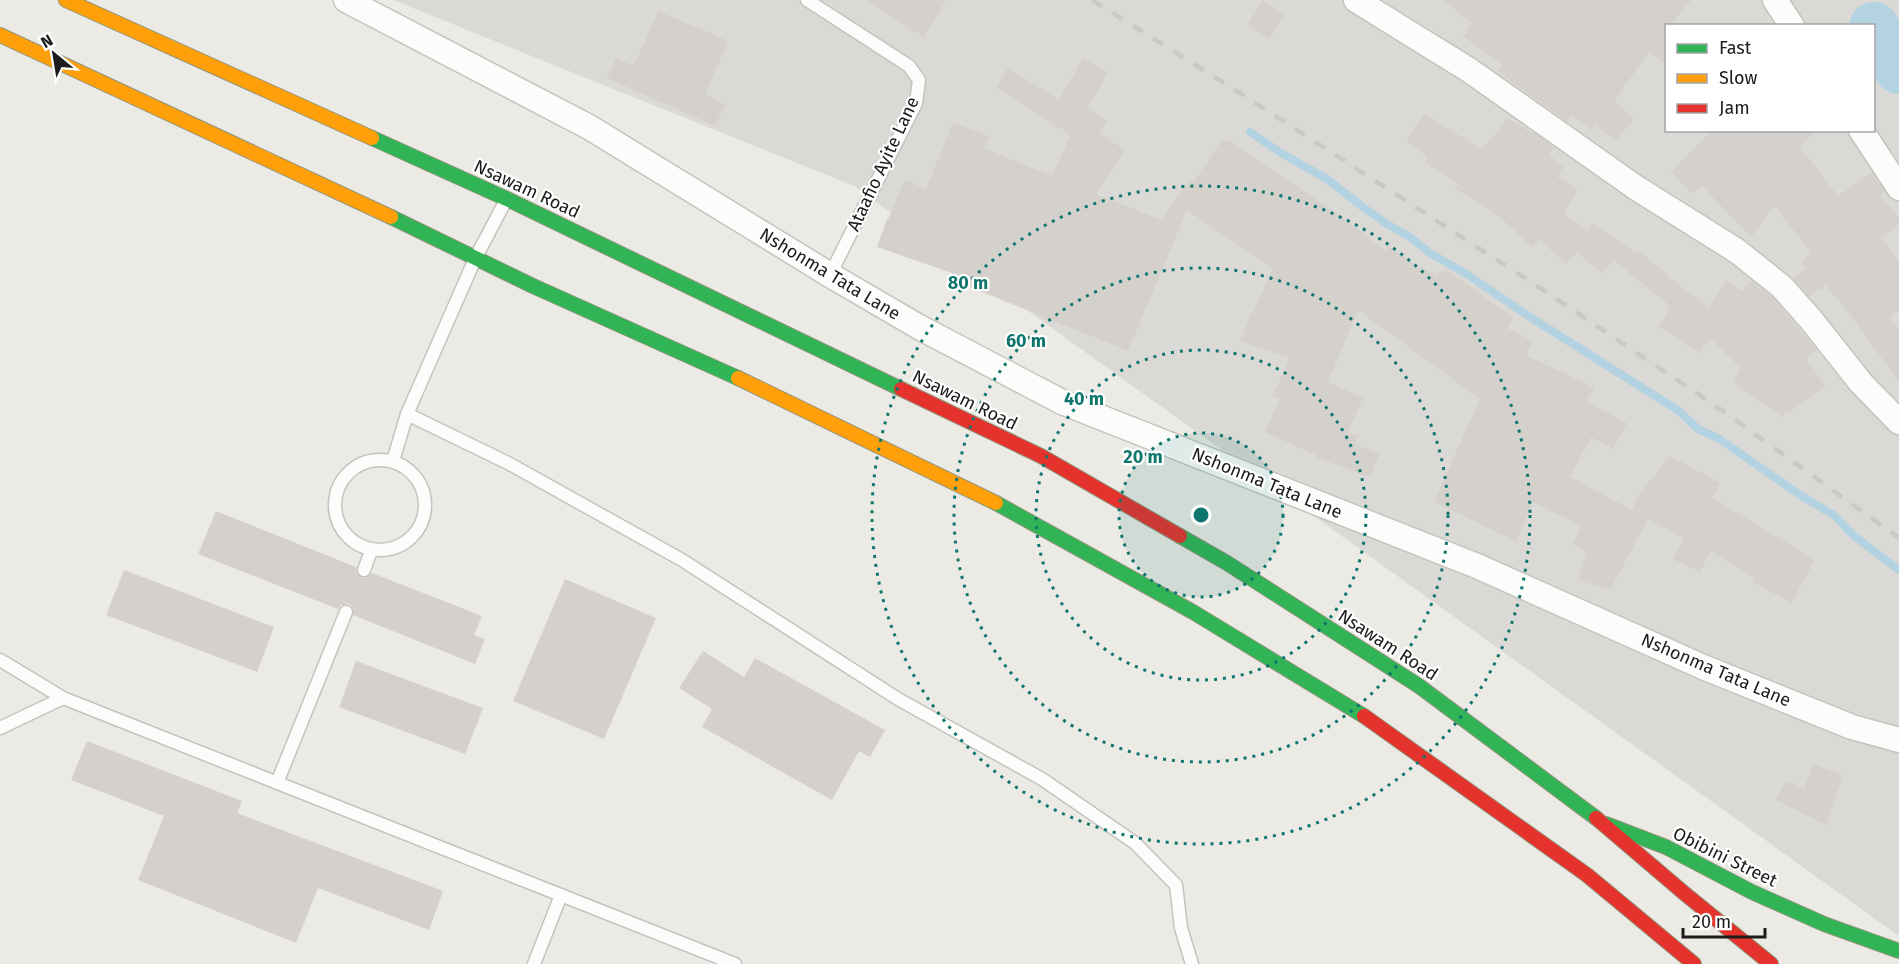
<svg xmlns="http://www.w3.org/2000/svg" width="1899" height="964" viewBox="0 0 1899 964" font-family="'Fira Sans',sans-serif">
<rect width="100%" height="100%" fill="#eceae4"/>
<path fill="#dad9d5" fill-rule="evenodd" d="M393,0H1899V936L854,186ZM1666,26H1874V130H1666Z"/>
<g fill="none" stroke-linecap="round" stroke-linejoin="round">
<path stroke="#b3d2e2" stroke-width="8" d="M1250,132L1281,153L1327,179L1364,208L1387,224L1410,237L1430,253L1468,275L1530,317L1679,411L1698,429L1718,438L1800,495L1835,516L1853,535L1899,570"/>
<path stroke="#b3d2e2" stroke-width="50" d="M1874,27L1899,69"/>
</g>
<g fill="#d4d1cc">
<path d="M866,0H946L924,37Z"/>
<path d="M1263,0L1286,15L1268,39L1248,24Z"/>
<path d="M1443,0H1691L1670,26H1666V66L1649,51L1614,102L1634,118L1616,141L1596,125L1593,129L1571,115L1567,122L1498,71L1502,65L1463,36L1472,24Z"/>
<path d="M658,11L728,41L705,95L725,104L715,126L607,78L616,58L634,66Z"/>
<path d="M1083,58L1108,73L1087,108L1107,121L1099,133L1125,150L1096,194L1161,220L1190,180L1193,183L1223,138L1226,142L1228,140L1350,223L1385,251L1389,246L1421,269L1422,267L1436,276L1440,271L1443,273L1446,269L1513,318L1507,328L1533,341L1526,355L1595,388L1585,401L1627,423L1613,449L1591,437L1570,477L1632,510L1640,493L1670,456L1720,483L1712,498L1815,560L1791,603L1752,581L1754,577L1710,551L1700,572L1673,559L1684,538L1648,519L1610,590L1578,580L1587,552L1573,544L1582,526L1533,502L1516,541L1434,502L1480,399L1358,310L1328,382L1363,398L1348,432L1358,436L1355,444L1379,454L1370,477L1315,457L1316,455L1265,432L1280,399L1273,396L1290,358L1240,341L1251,312L1253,313L1273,268L1187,210L1128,351L950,279L952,273L877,247L887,219H888L905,180L926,189L953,123L989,136L984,148L1052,176L1071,135L996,87L1008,68L1059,100Z"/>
<path d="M1424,113L1482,150L1508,118L1530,132L1531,131L1554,147L1549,155L1564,166L1557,177L1578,189L1564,214L1588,231L1592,224L1637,253L1638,251L1668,274L1667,276L1708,307L1726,280L1742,291L1751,281L1772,297L1816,349L1807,359L1825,386L1789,412L1787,410L1782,417L1733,382L1741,368L1710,338L1700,353L1659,327L1668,312L1666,311L1669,305L1613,260L1602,273L1577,252L1566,264L1539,239L1532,247L1516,233L1517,231L1480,203L1455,189L1458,183L1425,163L1428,157L1406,141Z"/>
<path d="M1713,130H1817L1800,147L1838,196L1872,173L1885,192L1880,195L1899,218V224L1880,238L1899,260V310L1890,318L1899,330V382L1843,305L1825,285L1820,291L1818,289L1810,297L1793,278L1806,269L1801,264L1811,253L1775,206L1751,237L1702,186L1693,194L1671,172Z"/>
<path d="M216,511L356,567V572L361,577L366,578L372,573L482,616L474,635L485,639L475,664L353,615V607L349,604L341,605L338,609L198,554Z"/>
<path d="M124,570L274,627L257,672L106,615Z"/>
<path d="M565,579L656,618L604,739L513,701Z"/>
<path d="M703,651L744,677L755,658L885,730L870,757L859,751L832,800L702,727L712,709L679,688Z"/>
<path d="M356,661L483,708L465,754L339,707Z"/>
<path d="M87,741L242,801L237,813L443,891L429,930L318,888L296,943L138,880L164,816L71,780Z"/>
<path d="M1813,764L1843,775L1827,825L1775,800L1786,780L1804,789Z"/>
</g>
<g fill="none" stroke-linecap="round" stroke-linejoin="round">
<g stroke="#c4c3c0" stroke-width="15">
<g id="lane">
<path d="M807,0L909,66L919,80L916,103L830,275"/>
<path d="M407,414L508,463L682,560L898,699L1042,779L1135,843L1176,885L1181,928L1192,964"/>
<circle cx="380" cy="505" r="45"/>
<path d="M393,461L407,414L475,259L506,200"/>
<path d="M364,570L371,551"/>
<path d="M0,660L63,698L735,964"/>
<path d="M0,728L63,698"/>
<path d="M277,783L346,612"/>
<path d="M534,964L561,895"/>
</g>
</g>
<g stroke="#c4c3c0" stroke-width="27">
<g id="street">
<path d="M346,0L589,127L830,275L919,327L1062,402L1477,566L1703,667L1852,727L1899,740"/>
<path d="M1356,0L1469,70L1635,187L1737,251L1782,287L1812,321L1861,383L1899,422"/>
<path d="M1775,0L1792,26"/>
<path d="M1861,130L1899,188"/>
</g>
</g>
<g stroke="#91957c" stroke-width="16">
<g id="fast">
<path d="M372,138L507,199L901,389"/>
<path d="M391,217L533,286L738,378"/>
<path d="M996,503L1193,612L1364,716"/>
<path d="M1180,536L1227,563L1419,686L1596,818"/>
<path d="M1606,824L1666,847L1752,892L1824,924L1899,951"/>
</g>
</g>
<g stroke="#91957c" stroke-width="16">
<g id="slow">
<path d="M66,0L372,138"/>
<path d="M0,35L391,217"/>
<path d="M738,378L996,503"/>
</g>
</g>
<g stroke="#91957c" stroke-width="16">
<g id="jam">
<path d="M901,389L1041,456L1180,536"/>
<path d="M1364,716L1587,875L1694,964"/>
<path d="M1596,818L1684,893L1771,964"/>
</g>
</g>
<use href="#lane" stroke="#fcfcfb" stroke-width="12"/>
<use href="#street" stroke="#fcfcfb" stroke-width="24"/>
<use href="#fast" stroke="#30b455" stroke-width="14"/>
<use href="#slow" stroke="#ff9f0a" stroke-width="14"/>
<use href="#jam" stroke="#e5322d" stroke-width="14"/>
<path stroke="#c9c9c8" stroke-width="4.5" stroke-dasharray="12 12" stroke-linecap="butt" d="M1092,0L1240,93L1540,288L1713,404L1899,538"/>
</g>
<circle cx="1201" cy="515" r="82" fill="#0f766e" fill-opacity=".12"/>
<g fill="none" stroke="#0f766e" stroke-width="3" stroke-dasharray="3 6">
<circle cx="1201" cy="515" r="82"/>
<circle cx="1201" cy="515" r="165"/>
<circle cx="1201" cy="515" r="247"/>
<circle cx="1201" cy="515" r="329"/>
</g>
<g text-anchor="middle" stroke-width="4.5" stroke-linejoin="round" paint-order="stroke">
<g font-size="18" fill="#1c1c1c" stroke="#fff">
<text transform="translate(883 164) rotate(-65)" y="6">Ataafio Ayite Lane</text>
<text transform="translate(527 189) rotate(25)" y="6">Nsawam Road</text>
<text transform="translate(830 274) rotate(31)" y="6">Nshonma Tata Lane</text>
<text transform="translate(965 400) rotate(26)" y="6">Nsawam Road</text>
<text transform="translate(1267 483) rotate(22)" y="6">Nshonma Tata Lane</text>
<text transform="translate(1388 645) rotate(33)" y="6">Nsawam Road</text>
<text transform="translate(1716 670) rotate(23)" y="6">Nshonma Tata Lane</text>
<text transform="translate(1725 857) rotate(26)" y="6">Obibini Street</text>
</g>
</g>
<circle cx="1201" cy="515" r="9" fill="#0f766e" stroke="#fff" stroke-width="3"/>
<g font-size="18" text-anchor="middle" font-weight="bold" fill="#0f766e" stroke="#fff" stroke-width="4.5" stroke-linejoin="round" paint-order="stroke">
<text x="968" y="289">80 m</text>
<text x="1026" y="347">60 m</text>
<text x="1084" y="405">40 m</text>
<text x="1143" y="463">20 m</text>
</g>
<rect x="1665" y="24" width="210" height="108" fill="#ffffff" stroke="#a4a4a4" stroke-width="1.5"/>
<rect x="1677" y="44" width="30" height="9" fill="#30b455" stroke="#a4a4a4" stroke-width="1.5"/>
<text x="1719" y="54" font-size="18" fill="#1c1c1c">Fast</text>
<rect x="1677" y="74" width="30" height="9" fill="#ff9f0a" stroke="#a4a4a4" stroke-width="1.5"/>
<text x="1719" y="84" font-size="18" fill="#1c1c1c">Slow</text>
<rect x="1677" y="104" width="30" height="9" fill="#e5322d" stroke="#a4a4a4" stroke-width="1.5"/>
<text x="1719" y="114" font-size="18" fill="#1c1c1c">Jam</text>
<g transform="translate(54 54) rotate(330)" stroke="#ffffff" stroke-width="4.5" paint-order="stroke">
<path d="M0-4.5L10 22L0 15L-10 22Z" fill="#1c1c1c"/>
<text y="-9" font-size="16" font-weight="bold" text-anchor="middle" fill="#1c1c1c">N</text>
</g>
<path d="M1683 928v9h82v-9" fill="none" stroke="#1c1c1c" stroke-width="3"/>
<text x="1692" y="928" font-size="18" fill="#1c1c1c" stroke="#ffffff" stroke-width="4.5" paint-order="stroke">20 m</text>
</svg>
